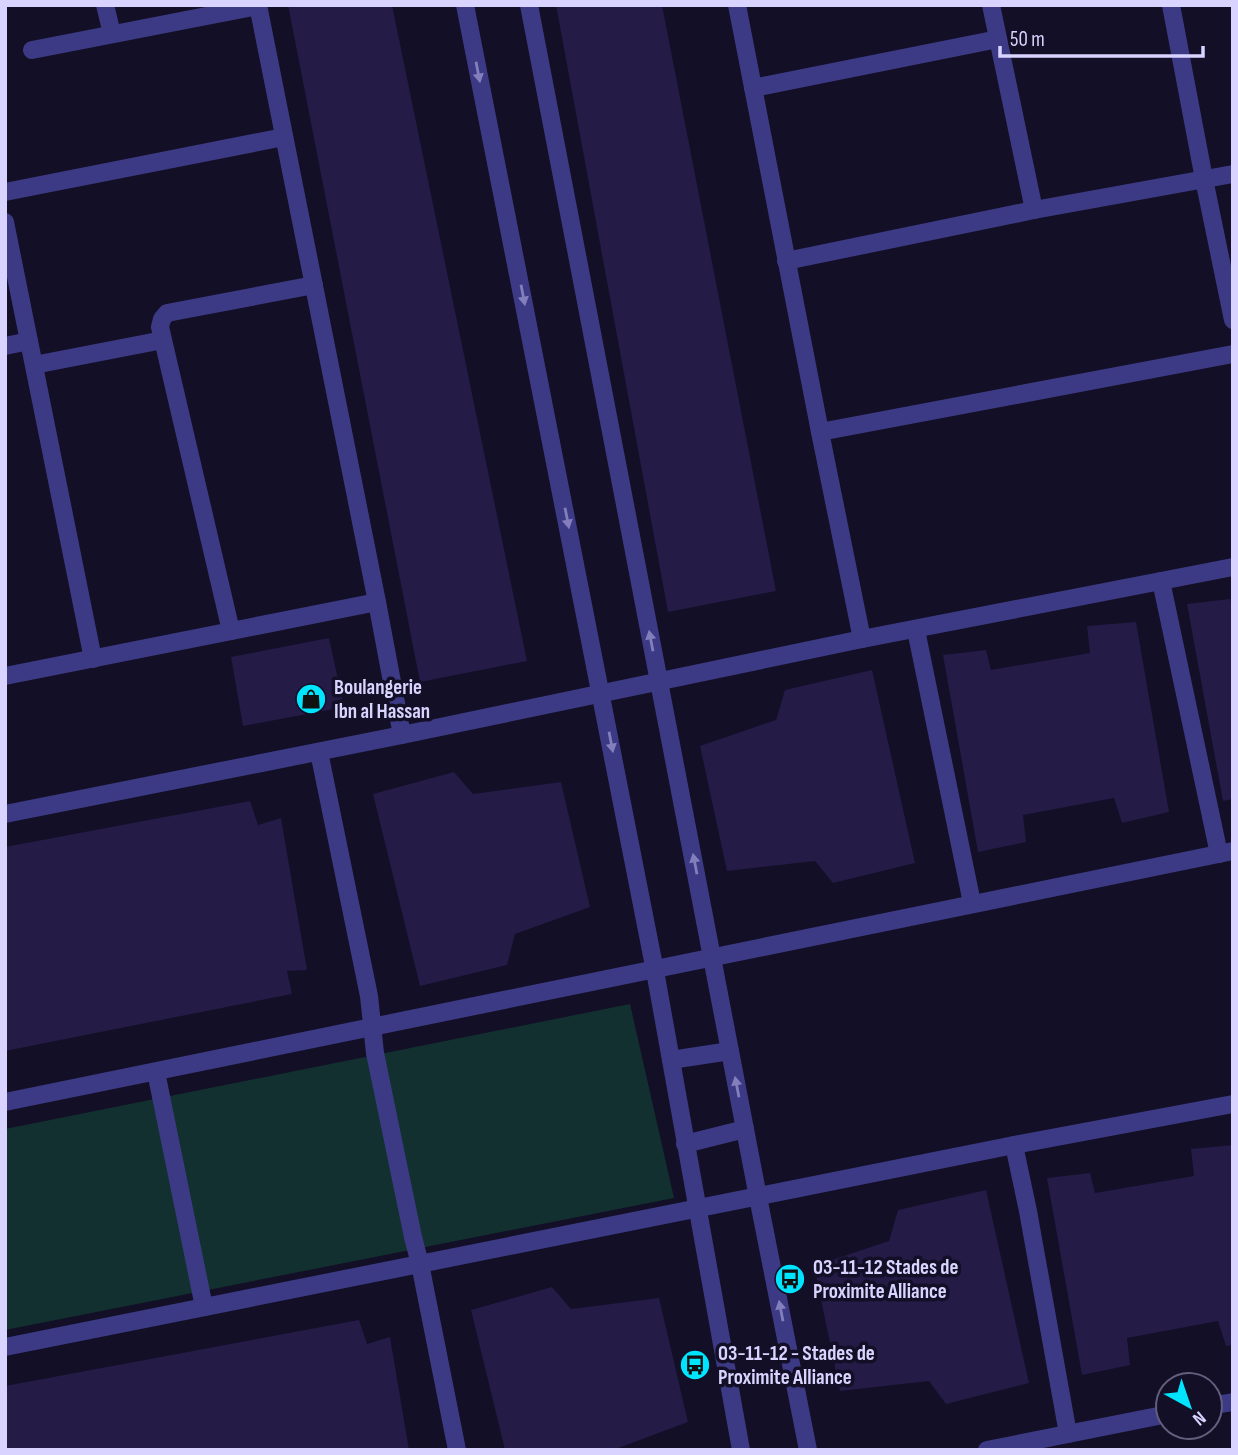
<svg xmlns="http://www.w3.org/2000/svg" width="1238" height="1455" viewBox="0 0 1238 1455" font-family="'Sofia Sans Condensed',sans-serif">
<rect width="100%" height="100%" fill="#130f26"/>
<path fill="#12302f" d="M630,1004L674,1198L5,1330V1129Z"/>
<g fill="#241b47">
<path d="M288,5H392L527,661L420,682Z"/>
<path d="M556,5H662L776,591L668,612Z"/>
<path d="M1230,599L1233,608V799L1223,801L1187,604Z"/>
<path d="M1136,622L1169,812L1122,823L1114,798L1023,815L1026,842L978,852L943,655L986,650L991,670L1090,653L1087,626Z"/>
<path d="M329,638L344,707L243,726L231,657Z"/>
<path d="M872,670L915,863L833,883L815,861L727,871L700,746L776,720L785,690Z"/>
<path d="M454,772L473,794L561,782L590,907L515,934L507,965L420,986L373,794Z"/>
<path d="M250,801L258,825L281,818L307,970L287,971L292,994L5,1051V847Z"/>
<path d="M1233,1145V1345L1226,1346L1218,1321L1127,1338L1130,1365L1082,1375L1047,1178L1090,1173L1095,1193L1194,1176L1191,1149Z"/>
<path d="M986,1190L1029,1383L946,1404L929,1381L840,1391L814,1266L889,1241L898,1210Z"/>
<path d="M552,1287L571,1309L659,1298L688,1422L613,1450H505L471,1310Z"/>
<path d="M359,1320L367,1344L390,1337L409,1450H5V1386Z"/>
</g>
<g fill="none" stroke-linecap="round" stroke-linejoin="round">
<g stroke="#3d3a85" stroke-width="18">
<path d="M105,5L112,34"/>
<path d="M258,5L377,602L402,735"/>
<path d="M465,5L655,971L741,1450"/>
<path d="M529,5L758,1197L808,1450"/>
<path d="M737,5L820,432L862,639"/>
<path d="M991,5L1034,210"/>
<path d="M1171,5L1204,179L1233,320"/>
<path d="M32,50L258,6"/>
<path d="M753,88L998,39"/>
<path d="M5,192L284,137"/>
<path d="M5,222L93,659"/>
<path d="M786,261L1034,210L1233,174"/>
<path d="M5,346L29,341"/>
<path d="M34,365L163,340"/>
<path d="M820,432L1233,354"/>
<path d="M1161,581L1219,854"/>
<path d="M916,630L972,903"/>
<path d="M231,631L160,327L162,319L167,313L314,285"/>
<path d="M5,676L377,602"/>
<path d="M319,752L369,996L375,1053L413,1237L420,1264L457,1450"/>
<path d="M5,814L402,735L862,639L1233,567"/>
<path d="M671,1060L730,1051"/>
<path d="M156,1072L204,1307"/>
<path d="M5,1102L1233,851"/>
<path d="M685,1144L745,1129"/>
<path d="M1014,1145L1028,1211L1068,1434"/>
<path d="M5,1347L1014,1145L1233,1104"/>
<path d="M1210,1406L1233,1402"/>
<path d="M987,1450L1168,1414"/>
</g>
</g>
<defs><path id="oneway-solid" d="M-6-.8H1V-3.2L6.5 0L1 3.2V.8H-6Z" transform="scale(1.75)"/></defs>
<g fill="#837fbc">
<use href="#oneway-solid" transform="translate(478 72) rotate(79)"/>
<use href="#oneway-solid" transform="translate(523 295) rotate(79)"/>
<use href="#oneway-solid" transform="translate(567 518) rotate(79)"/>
<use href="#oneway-solid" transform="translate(651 641) rotate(-101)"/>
<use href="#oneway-solid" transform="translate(611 742) rotate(79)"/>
<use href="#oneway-solid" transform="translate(695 864) rotate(-101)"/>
<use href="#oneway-solid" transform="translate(737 1087) rotate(-101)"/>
<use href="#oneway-solid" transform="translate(781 1311) rotate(-101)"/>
</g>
<defs>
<g id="shop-disc" transform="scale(1.575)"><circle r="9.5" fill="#00e5ff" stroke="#130f26"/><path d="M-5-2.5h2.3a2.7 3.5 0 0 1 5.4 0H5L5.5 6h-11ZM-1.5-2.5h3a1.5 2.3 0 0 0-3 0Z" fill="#111"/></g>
<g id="bus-disc" transform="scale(1.575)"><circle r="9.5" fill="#00e5ff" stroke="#130f26"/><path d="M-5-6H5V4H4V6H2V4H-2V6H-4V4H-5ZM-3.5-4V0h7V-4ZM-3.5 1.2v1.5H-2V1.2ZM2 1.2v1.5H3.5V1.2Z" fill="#111"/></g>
</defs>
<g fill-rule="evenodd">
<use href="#shop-disc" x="311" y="699"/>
<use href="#bus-disc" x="790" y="1279"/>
<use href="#bus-disc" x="695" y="1365"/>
</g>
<g text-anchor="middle" stroke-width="7" stroke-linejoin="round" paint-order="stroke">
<g font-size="21" font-weight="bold" fill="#d9d4ff" stroke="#130f26" text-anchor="start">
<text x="334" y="694">Boulangerie<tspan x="334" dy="24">Ibn al Hassan</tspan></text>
<text x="813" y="1274">03-11-12 Stades de<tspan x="813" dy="24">Proximite Alliance</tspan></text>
<text x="718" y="1360">03-11-12 - Stades de<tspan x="718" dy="24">Proximite Alliance</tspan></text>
</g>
</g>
<rect width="1238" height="1455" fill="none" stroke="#d9d4ff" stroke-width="14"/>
<g transform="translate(1189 1406) rotate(140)"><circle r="33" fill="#130f26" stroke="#625e7d" stroke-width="2"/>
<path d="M0-5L12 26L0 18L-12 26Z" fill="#00e5ff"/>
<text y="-10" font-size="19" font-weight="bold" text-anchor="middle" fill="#d9d4ff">N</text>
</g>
<path d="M1000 46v10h203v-10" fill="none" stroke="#d9d4ff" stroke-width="3.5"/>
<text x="1010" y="46" font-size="21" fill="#d9d4ff" stroke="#130f26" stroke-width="5" paint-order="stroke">50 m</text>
</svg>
